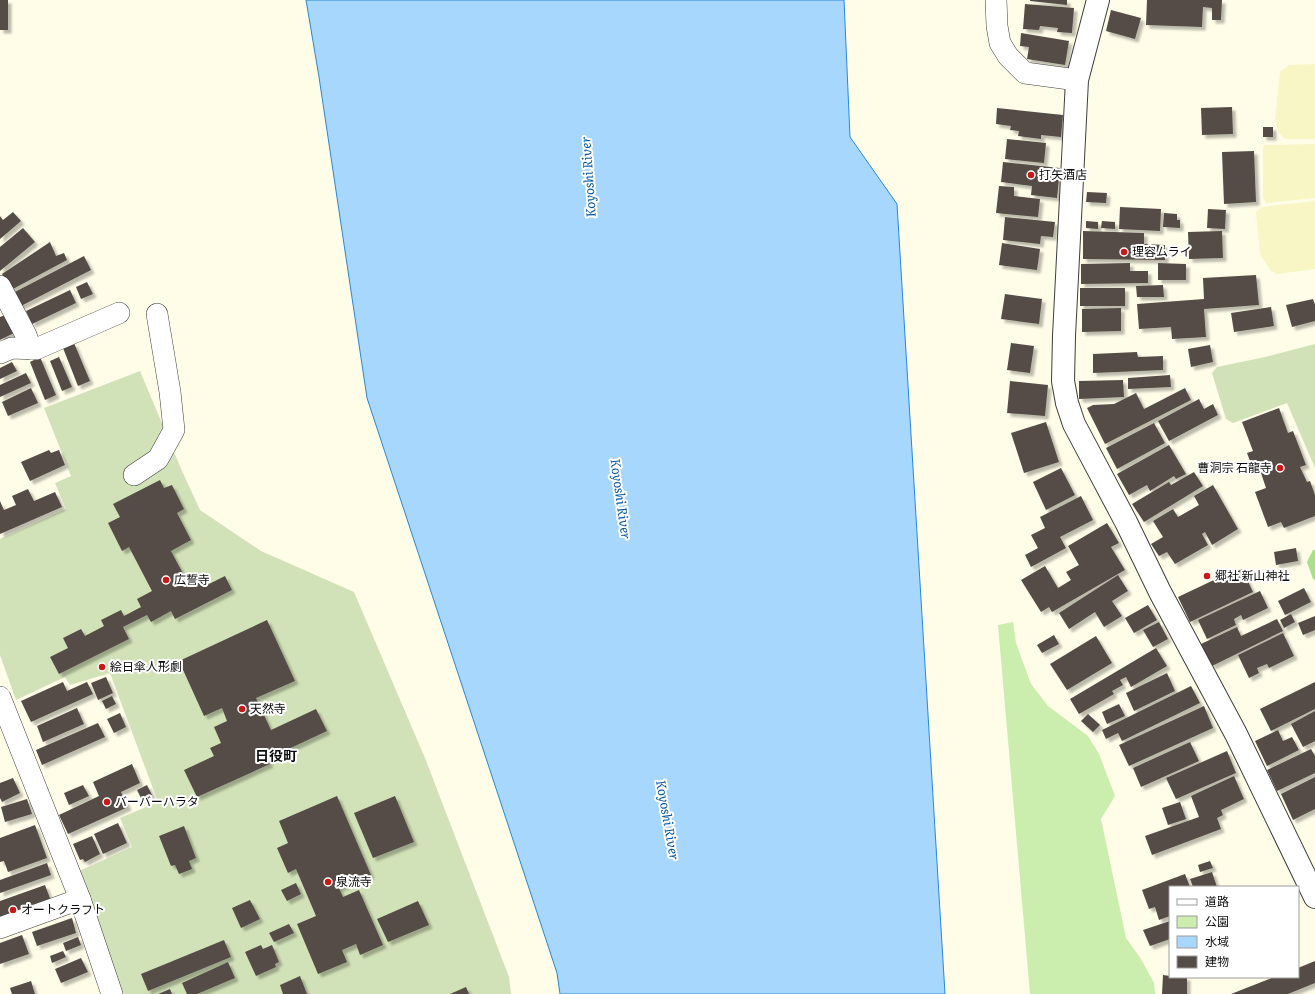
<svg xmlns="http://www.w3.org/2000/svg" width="1315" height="994" viewBox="0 0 1315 994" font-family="Literata,'Noto Sans JP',serif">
<defs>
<filter id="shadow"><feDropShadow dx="3.5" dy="3.5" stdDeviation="1" flood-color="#0004"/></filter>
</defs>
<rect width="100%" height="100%" fill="#fffce8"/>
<g fill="#f8f6c5">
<path d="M1315,64V139H1285L1279,133L1275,120L1280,72L1289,65Z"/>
<path d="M1315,144V198L1266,203L1263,197V148L1265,145Z"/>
<path d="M1315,201V269L1277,274L1270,270L1260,254L1256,212L1262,207Z"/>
</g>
<path fill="#cbedae" d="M1013,622L1016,643L1031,684L1048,706L1088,736L1099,754L1115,796L1101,819L1126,938L1141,959L1154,983L1155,994H1030L998,625Z"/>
<path fill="#acdf8c" d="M1313,550H1315V580L1313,579L1307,562Z"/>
<g fill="#d2e2b8">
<path d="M1315,344V468L1287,403L1233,423L1226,419L1212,373L1217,367L1265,357Z"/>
<path d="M140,371L182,471L200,510L261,551L354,592L425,758L509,977L511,994H119L77,872L132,847L120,818L158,802L110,673L70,685L65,677L16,700L0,655V539L66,509L55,483L71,476L44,408Z"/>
</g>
<path fill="#a7d7fc" stroke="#2788da" d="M306,0H844L850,137L897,204L945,994H560L557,973L367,398L319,77Z"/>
<g fill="#544c46" filter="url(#shadow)">
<rect x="0" y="0" width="8" height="30"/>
<path d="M1030,0H1067V5L1030,1Z"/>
<path d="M1147,0H1222L1221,20H1212V8L1203,7L1202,27L1146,25Z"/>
<path d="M1025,4L1074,8L1072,33L1057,32L1058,28L1040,26L1039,30L1023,29Z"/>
<path d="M1111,10L1141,18L1135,39L1106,31Z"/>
<path d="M1021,33L1069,41L1065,65L1027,59L1029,47L1020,46Z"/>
<path d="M1232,107L1233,134L1202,135L1201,108Z"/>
<path d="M997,108L1063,115L1061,137L1041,135V139L1018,136L1019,131L1010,130L1011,126L996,124Z"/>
<rect x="1263" y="127" width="10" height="10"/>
<path d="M1007,139L1046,143L1044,163L1005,159Z"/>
<path d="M1254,151L1256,202L1224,204L1222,152Z"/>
<path d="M1003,162L1060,168L1057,198L1031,195L1032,186L1001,182Z"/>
<path d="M999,186L1014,187V196L1040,199L1038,217L996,213Z"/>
<path d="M1087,192L1107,193L1106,203L1086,202Z"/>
<path d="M1120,207L1161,209L1160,231L1119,229Z"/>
<path d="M1208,209L1226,210L1225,229L1207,228Z"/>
<path d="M13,212L21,221L0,239V216L3,220Z"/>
<path d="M1164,213L1177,214V220H1180V228L1163,227Z"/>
<path d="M1005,217L1055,222L1053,237L1041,236L1040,244L1003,240Z"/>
<path d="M1086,221L1098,222V229L1086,228Z"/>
<path d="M1102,221L1115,222V229L1101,228Z"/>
<path d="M23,228L35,242L0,271V247Z"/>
<path d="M1083,231L1144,233V244L1165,245V260L1083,259Z"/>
<path d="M1222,231L1223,258L1189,259L1188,232Z"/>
<path d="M50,242L56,256L64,253L67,260L11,290L2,274Z"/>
<path d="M1002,243L1040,249L1037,270L999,265Z"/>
<path d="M84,256L91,270L19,307L11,294Z"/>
<path d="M1130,263V271H1148V283L1081,284V264Z"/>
<path d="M1158,263L1186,264V280H1158Z"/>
<path d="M1256,275L1259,305L1204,309L1206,337L1172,339L1171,327L1139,329L1137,304L1204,299L1203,278Z"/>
<path d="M87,282L93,294L81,299L76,287Z"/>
<path d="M1163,285L1164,297H1137L1136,286Z"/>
<rect x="1080" y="288" width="45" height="18"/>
<path d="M70,290L76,303L32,324L26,311Z"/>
<path d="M1005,294L1042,299L1039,324L1001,319Z"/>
<path d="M1313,299L1315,305V321L1292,327L1286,305Z"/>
<path d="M1271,307L1274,326L1234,332L1231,313Z"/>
<path d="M1121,308V331L1082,332V309Z"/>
<path d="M8,314L16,332L0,340V317Z"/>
<path d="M74,343L90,381L78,386L63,348Z"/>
<path d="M1011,343L1034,346L1030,373L1007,370Z"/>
<path d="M1210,345L1213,362L1191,367L1188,349Z"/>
<path d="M1137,352L1138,357L1163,356V370L1093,373V354Z"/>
<path d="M40,357L56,395L45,400L30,362Z"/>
<path d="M59,357L72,387L62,391L50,361Z"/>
<path d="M12,362L17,371L0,379V368Z"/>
<path d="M26,373L31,383L0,397V385Z"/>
<path d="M1170,375L1171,387L1128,389V378Z"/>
<path d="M1123,380L1124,397L1079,399V381Z"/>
<path d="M1010,381L1048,385L1045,416L1007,413Z"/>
<path d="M31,388L38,403L8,416L2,402Z"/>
<path d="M1185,388L1191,400L1105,444L1087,408L1093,405L1114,404L1136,393L1144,409Z"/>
<path d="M1199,399L1204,409L1213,404L1218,415L1169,441L1158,421Z"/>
<path d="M1279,408L1288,433L1293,431L1306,465L1300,467L1307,482L1310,481L1315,495V516L1284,528L1281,522L1268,527L1255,492L1266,488L1259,467L1253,469L1247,453L1253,451L1242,422Z"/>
<path d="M1046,422L1059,462L1024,473L1011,433Z"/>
<path d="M1154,423L1165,443L1117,469L1106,448Z"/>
<path d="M1169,445L1186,474L1176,479L1174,476L1150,491L1147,485L1129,495L1117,474Z"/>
<path d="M49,450L51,453L59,450L65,465L30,481L21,462Z"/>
<path d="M1061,468L1075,495L1046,510L1033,482Z"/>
<path d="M1194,472L1203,486L1144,522L1132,504L1169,482L1171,485Z"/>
<path d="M160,480L164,488L172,485L184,509L177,513L191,540L171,551L188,583L203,576L207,585L225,576L232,590L175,619L171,611L151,622L147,615L123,627L129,639L59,674L50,657L68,648L63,638L81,629L85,636L104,626L101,620L121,610L124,616L141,607L137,599L152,591L129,547L122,551L108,523L120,517L113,504Z"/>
<path d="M1213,485L1238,529L1212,545L1205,532L1202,534L1208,545L1175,564L1167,552L1159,556L1151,544L1163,537L1153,521L1173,509L1178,517L1199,505L1194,496Z"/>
<path d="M28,489L34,501L55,492L62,507L0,534V501L4,510L16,505L12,496Z"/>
<path d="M1081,496L1093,520L1060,537L1066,548L1031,567L1025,555L1038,548L1031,535L1045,528L1040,517Z"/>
<path d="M1107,523L1119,543L1111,547L1125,570L1052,612L1049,607L1041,612L1021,580L1045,566L1058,588L1071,580L1066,572L1079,565L1068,546Z"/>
<path d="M1296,548L1298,561L1276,565L1274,552Z"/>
<path d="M1242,569L1253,592L1190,622L1178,597L1216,579L1218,581Z"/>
<path d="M1118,575L1128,591L1112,601L1122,616L1104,627L1095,612L1069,629L1059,613Z"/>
<path d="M1304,588L1311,602L1285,615L1278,601Z"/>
<path d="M1260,591L1268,608L1243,620L1241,615L1234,619L1236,625L1207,639L1198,620Z"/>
<path d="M1148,605L1157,620L1134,633L1125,618Z"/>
<path d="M1291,614L1295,622L1284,628L1280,620Z"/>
<path d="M1315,616V630L1303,635L1298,623Z"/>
<path d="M1277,619L1283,631L1212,666L1201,644L1237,627L1241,636Z"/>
<path d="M267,620L295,681L256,698L271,730L316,709L327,731L267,759L270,764L197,797L184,770L214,756L210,748L221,743L214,727L227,721L222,708L204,716L179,661Z"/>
<path d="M1159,622L1168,639L1153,647L1143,630Z"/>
<path d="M1283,633L1294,656L1269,668L1267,664L1257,668L1259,673L1249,678L1238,655Z"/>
<path d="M1054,635L1059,644L1042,653L1037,645Z"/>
<path d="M1096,636L1112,663L1067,690L1050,664Z"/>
<path d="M1156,648L1167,666L1131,687L1126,677L1120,680L1123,685L1112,691L1114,694L1079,714L1070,699Z"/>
<path d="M1167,673L1175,691L1134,711L1126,693Z"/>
<path d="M106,677L113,693L98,700L91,683Z"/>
<path d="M63,682L67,691L87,682L93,694L31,722L21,701Z"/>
<path d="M1315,682V709L1271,731L1260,709Z"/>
<path d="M1191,686L1200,703L1122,741L1118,733L1106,739L1102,730Z"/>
<path d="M112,696L116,704L106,709L102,701Z"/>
<path d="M1119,704L1125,716L1107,724L1102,712Z"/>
<path d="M1204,706L1213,728L1129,766L1119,745Z"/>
<path d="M77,708L84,724L43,742L37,726Z"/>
<path d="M1315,711V741L1303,747L1291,724Z"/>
<path d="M120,713L126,727L114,733L107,719Z"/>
<path d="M1088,714L1100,725L1093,732L1081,721Z"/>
<path d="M98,723L105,737L42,765L36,750Z"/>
<path d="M1278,730L1283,741L1292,737L1299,750L1267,766L1255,741Z"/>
<path d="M1190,742L1199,761L1141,787L1133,768Z"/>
<path d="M1311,749L1315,756V773L1277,791L1267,770Z"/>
<path d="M1227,751L1236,773L1176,799L1166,778Z"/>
<path d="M132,764L140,783L121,792L128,807L68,834L59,815L99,796L93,782Z"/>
<path d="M1234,776L1244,799L1221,810L1223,815L1217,818L1221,829L1152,855L1145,836L1199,817L1191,796Z"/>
<path d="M1315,777V809L1293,820L1281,794Z"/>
<path d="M13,778L20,793L2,802L0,798V783Z"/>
<path d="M83,785L89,796L69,805L64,793Z"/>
<path d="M147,785L152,795L142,800L137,790Z"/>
<path d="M337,796L371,875L339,888L343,897L359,890L383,945L360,955L356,944L342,950L347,962L318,974L297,924L316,916L296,869L288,873L277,848L288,843L279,821Z"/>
<path d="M395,796L414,842L373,858L354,813Z"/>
<path d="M27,799L32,814L5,822L1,807Z"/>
<path d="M1180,802L1186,819L1168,825L1162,808Z"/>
<path d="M118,823L127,843L103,854L94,834Z"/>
<path d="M35,825L47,858L8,872L4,861L0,862V838Z"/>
<path d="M184,826L196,858L189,861L192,869L179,874L175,865L171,866L159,836Z"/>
<path d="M92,836L100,854L85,862L83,859L80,860L73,844Z"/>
<path d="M1210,861L1213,868L1200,872L1198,865Z"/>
<path d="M47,863L51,875L0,893V880Z"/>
<path d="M1212,872L1217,887H1193L1190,879Z"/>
<path d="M1185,874L1190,887H1170V916L1159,920L1155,907L1149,909L1142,890Z"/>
<path d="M296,883L301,894L287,901L281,890Z"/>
<path d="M45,885L51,901L0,919V901Z"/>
<path d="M250,900L260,919L241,928L232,908Z"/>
<path d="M418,901L429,925L388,942L377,919Z"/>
<path d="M72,918L76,933L37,946L32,932Z"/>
<path d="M1170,921V939L1150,946L1143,930Z"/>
<path d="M289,924L294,933L274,942L269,933Z"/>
<path d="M22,935L29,954L0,964V943Z"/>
<path d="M78,937L81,945L66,951L63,943Z"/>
<path d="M224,940L231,957L148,991L141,974Z"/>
<path d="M261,945L263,949L272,945L279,962L275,964L276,967L256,976L245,952Z"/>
<path d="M63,951L66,957L52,963L50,956Z"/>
<path d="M81,958L88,972L61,983L55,969Z"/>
<path d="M1315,961V983L1288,994H1231L1274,977H1298V968Z"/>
<path d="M228,962L235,978L197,994H187L182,983Z"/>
<path d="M1163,975L1170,976V977H1187V994H1162Z"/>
<path d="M300,976L307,994H283L280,985Z"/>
<path d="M31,981L35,994H12L10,988Z"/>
<path d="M466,987L469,994H450Z"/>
<path d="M170,989L172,994H158Z"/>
</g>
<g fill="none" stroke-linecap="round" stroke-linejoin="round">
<g stroke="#3e3e3e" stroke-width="22">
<g id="minor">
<path d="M996,0L997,26L1000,43L1008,56L1025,73L1077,80"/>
<path d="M0,286L26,335L31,349"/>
<path d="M0,353L12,348L36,349L119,313"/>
<path d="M134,475L158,459L174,430L170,392L157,314"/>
<path d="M0,697L80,899L112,994"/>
<path d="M0,928L80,899"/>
</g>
</g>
<g stroke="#3e3e3e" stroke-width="24">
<path id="tertiary" d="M1098,0L1077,80L1064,336L1063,381L1067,403L1074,424L1126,522L1160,592L1236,734L1315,897"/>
</g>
<use href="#minor" stroke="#fff" stroke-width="21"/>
<use href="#tertiary" stroke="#fff" stroke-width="22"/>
</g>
<g fill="#c71916" stroke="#fff" stroke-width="1.5">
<circle cx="1031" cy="175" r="4"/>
<circle cx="1124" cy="252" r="4"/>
<circle cx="1280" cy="468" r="4"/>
<circle cx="1207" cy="576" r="4"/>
<circle cx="166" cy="580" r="4"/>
<circle cx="102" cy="667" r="4"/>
<circle cx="242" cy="709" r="4"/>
<circle cx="107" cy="802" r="4"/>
<circle cx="328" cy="882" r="4"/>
<circle cx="13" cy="910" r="4"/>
</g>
<g text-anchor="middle" stroke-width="4" stroke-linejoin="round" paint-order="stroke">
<g font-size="12" fill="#0b0b0b" stroke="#fff" text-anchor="start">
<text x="1039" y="179">打矢酒店</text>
<text x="1132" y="256">理容ムライ</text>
<text x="1272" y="472" text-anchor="end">曹洞宗 石龍寺</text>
<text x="1215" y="580">郷社 新山神社</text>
<text x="174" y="584">広誓寺</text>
<text x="110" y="671">絵日傘人形劇</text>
<text x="250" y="713">天然寺</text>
<text x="115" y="806">バーバーハラタ</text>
<text x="336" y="886">泉流寺</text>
<text x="21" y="914">オートクラフト</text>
</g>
<g font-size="13" font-style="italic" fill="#0958a7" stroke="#fff">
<text transform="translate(588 177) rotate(-94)" y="5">Koyoshi River</text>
<text transform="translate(621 499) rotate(82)" y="5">Koyoshi River</text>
<text transform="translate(668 820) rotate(80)" y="5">Koyoshi River</text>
</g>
<g font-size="14" font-weight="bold" fill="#0b0b0b" stroke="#fff">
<text x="276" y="761">日役町</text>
</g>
</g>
<rect x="1169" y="886" width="130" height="92" fill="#ffffff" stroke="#9d9d9d"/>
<rect x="1177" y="899" width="20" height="6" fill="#ffffff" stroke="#9d9d9d"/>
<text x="1205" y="906" font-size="12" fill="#0b0b0b">道路</text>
<rect x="1177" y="916" width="20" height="12" fill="#cbedae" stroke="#9d9d9d"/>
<text x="1205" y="926" font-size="12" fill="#0b0b0b">公園</text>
<rect x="1177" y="936" width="20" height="12" fill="#a7d7fc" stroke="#9d9d9d"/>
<text x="1205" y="946" font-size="12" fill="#0b0b0b">水域</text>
<rect x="1177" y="956" width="20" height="12" fill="#544c46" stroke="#9d9d9d"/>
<text x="1205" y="966" font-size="12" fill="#0b0b0b">建物</text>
</svg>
